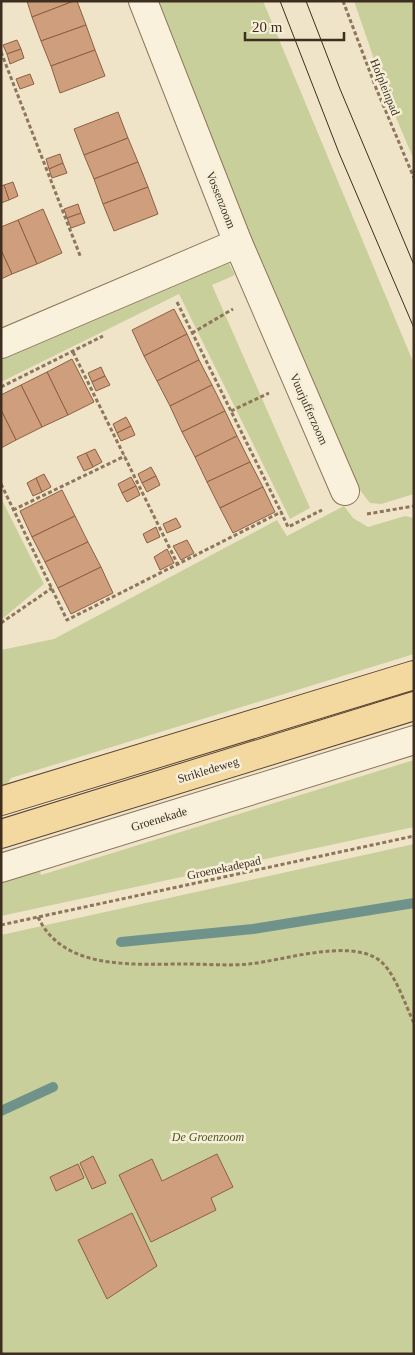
<svg xmlns="http://www.w3.org/2000/svg" width="415" height="1355" viewBox="0 0 415 1355" font-family="'Times New Roman',serif">
<rect width="100%" height="100%" fill="#f0e4c8"/>
<g fill="#c9cf9b">
<path d="M158,1H263L414,364V494L381,504L370,503L356,485L252,243Z"/>
<path d="M354,1H414V160L386,94Z"/>
<path d="M229,263L235,275L212,285L310,508L290,519L179,294L1,382V360Z"/>
<path d="M1,498L44,584L1,620Z"/>
<path d="M344,506L353,518L368,527L405,516L414,518V654L11,778L8,783L1,786V650L54,639L277,520L287,536Z"/>
<path d="M414,760V827L1,916V882L40,871L41,875Z"/>
<path d="M414,844V1354H1V935Z"/>
</g>
<g fill="none" stroke-linecap="round" stroke-linejoin="round">
<g stroke="#6f938a" stroke-width="10">
<path d="M121,942L253,929L414,903"/>
<path d="M1,1111L53,1087"/>
</g>
</g>
<g fill="#cf9f7d" stroke="#8d5f41">
<path d="M27,1H74L32,17Z"/>
<path d="M74,1H77L86,25L41,41L32,17Z"/>
<path d="M86,25L95,50L51,66L41,41Z"/>
<path d="M17,40L21,49L7,54L3,45Z"/>
<path d="M21,49L24,58L10,64L7,54Z"/>
<path d="M95,50L105,76L60,93L51,66Z"/>
<path d="M30,74L34,84L20,89L16,79Z"/>
<path d="M118,112L128,138L84,155L74,129Z"/>
<path d="M128,138L138,162L94,179L84,155Z"/>
<path d="M60,154L63,163L49,169L46,159Z"/>
<path d="M138,162L148,187L103,204L94,179Z"/>
<path d="M63,163L67,173L52,178L49,169Z"/>
<path d="M13,182L18,196L9,200L4,185Z"/>
<path d="M4,185L9,200L1,203V186Z"/>
<path d="M148,187L158,214L114,231L103,204Z"/>
<path d="M78,204L81,213L67,218L64,209Z"/>
<path d="M43,209L62,253L37,264L18,220Z"/>
<path d="M81,213L85,223L71,228L67,218Z"/>
<path d="M18,220L37,264L12,274L1,250V227Z"/>
<path d="M1,250L12,274L1,279Z"/>
<path d="M174,309L187,334L144,356L132,330Z"/>
<path d="M187,334L199,360L157,381L144,356Z"/>
<path d="M72,359L94,402L68,415L47,372Z"/>
<path d="M199,360L212,385L170,406L157,381Z"/>
<path d="M101,367L105,376L92,382L88,373Z"/>
<path d="M47,372L68,415L42,427L21,385Z"/>
<path d="M105,376L110,385L96,391L92,382Z"/>
<path d="M21,385L42,427L16,440L1,410V395Z"/>
<path d="M212,385L225,411L182,432L170,406Z"/>
<path d="M1,410L16,440L1,448Z"/>
<path d="M225,411L237,436L195,457L182,432Z"/>
<path d="M126,417L131,426L117,433L113,424Z"/>
<path d="M131,426L135,435L121,441L117,433Z"/>
<path d="M237,436L250,462L207,482L195,457Z"/>
<path d="M95,449L102,462L93,467L86,453Z"/>
<path d="M86,453L93,467L84,471L77,457Z"/>
<path d="M250,462L263,487L220,508L207,482Z"/>
<path d="M151,467L156,476L142,483L138,474Z"/>
<path d="M44,474L51,487L42,492L36,478Z"/>
<path d="M156,476L160,485L147,492L142,483Z"/>
<path d="M131,477L136,486L122,493L118,484Z"/>
<path d="M36,478L42,492L33,496L27,483Z"/>
<path d="M136,486L140,495L127,502L122,493Z"/>
<path d="M263,487L275,512L233,533L220,508Z"/>
<path d="M62,490L75,516L32,537L20,511Z"/>
<path d="M75,516L88,542L45,562L32,537Z"/>
<path d="M176,518L181,527L167,533L163,524Z"/>
<path d="M156,527L160,537L147,543L143,534Z"/>
<path d="M187,540L194,553L181,560L173,546Z"/>
<path d="M88,542L101,567L58,588L45,562Z"/>
<path d="M167,549L174,563L160,570L154,557Z"/>
<path d="M101,567L113,593L71,614L58,588Z"/>
<path d="M217,1154L233,1187L211,1198L216,1210L151,1242L119,1175L152,1159L162,1181Z"/>
<path d="M93,1156L106,1183L92,1189L80,1163Z"/>
<path d="M78,1164L84,1178L56,1191L50,1177Z"/>
<path d="M132,1213L157,1266L107,1299L78,1240Z"/>
</g>
<g fill="none" stroke-linecap="round" stroke-linejoin="round">
<g stroke="#8d765c" stroke-width="30">
<g id="minor">
<path d="M143,1L238,243L345,491"/>
<path d="M1,344L238,243"/>
<path d="M1,868L414,740"/>
</g>
</g>
<g stroke="#5b4430" stroke-width="30">
<g id="primary">
<path d="M1,801L414,675"/>
<path d="M1,834L414,706"/>
</g>
</g>
<g stroke="#8d765c" stroke-width="3" stroke-dasharray="4 2.5" stroke-linecap="butt">
<path d="M343,1L376,88L414,178"/>
<path d="M1,52L81,258"/>
<path d="M177,302L281,512"/>
<path d="M192,333L233,309"/>
<path d="M73,352L178,565"/>
<path d="M1,387L103,336"/>
<path d="M231,411L269,393"/>
<path d="M1,484L67,620L281,512L288,527L322,510"/>
<path d="M13,510L125,456"/>
<path d="M367,514L414,506"/>
<path d="M1,623L52,588"/>
<path d="M38,917C63,971 134,964 184,964C205,964 228,966 249,964C285,960 344,940 376,958C394,968 405,1005 414,1023"/>
<path d="M1,925L414,836"/>
</g>
<use href="#minor" stroke="#faf1dc" stroke-width="28"/>
<use href="#primary" stroke="#f3d9a0" stroke-width="28"/>
<g stroke="#3d2e20" stroke-width="1">
<path d="M280,1L339,153L414,328"/>
<path d="M306,1L340,89L414,265"/>
</g>
</g>
<g text-anchor="middle" stroke-width="5" stroke-linejoin="round" paint-order="stroke">
<g font-size="12" fill="#3d2e20" stroke="#f7eed8">
<text transform="translate(385 87) rotate(68)" y="4">Hofpleinpad</text>
<text transform="translate(221 200) rotate(68)" y="4">Vossenzoom</text>
<text transform="translate(309 409) rotate(66)" y="4">Vuurjufferzoom</text>
<text transform="translate(208 770) rotate(-17)" y="4">Strikledeweg</text>
<text transform="translate(159 819) rotate(-17)" y="4">Groenekade</text>
<text transform="translate(224 868) rotate(-12)" y="4">Groenekadepad</text>
</g>
<g font-size="12" font-style="italic" fill="#4d5a26" stroke="#f7eed8">
<text x="208" y="1141">De Groenzoom</text>
</g>
</g>
<rect width="415" height="1355" fill="none" stroke="#3d2e20" stroke-width="5"/>
<path d="M245 32v8h99v-8" fill="none" stroke="#3d2e20" stroke-width="2.5"/>
<text x="252" y="32" font-size="15" fill="#3d2e20" stroke="#f7eed8" stroke-width="4" paint-order="stroke">20 m</text>
</svg>
